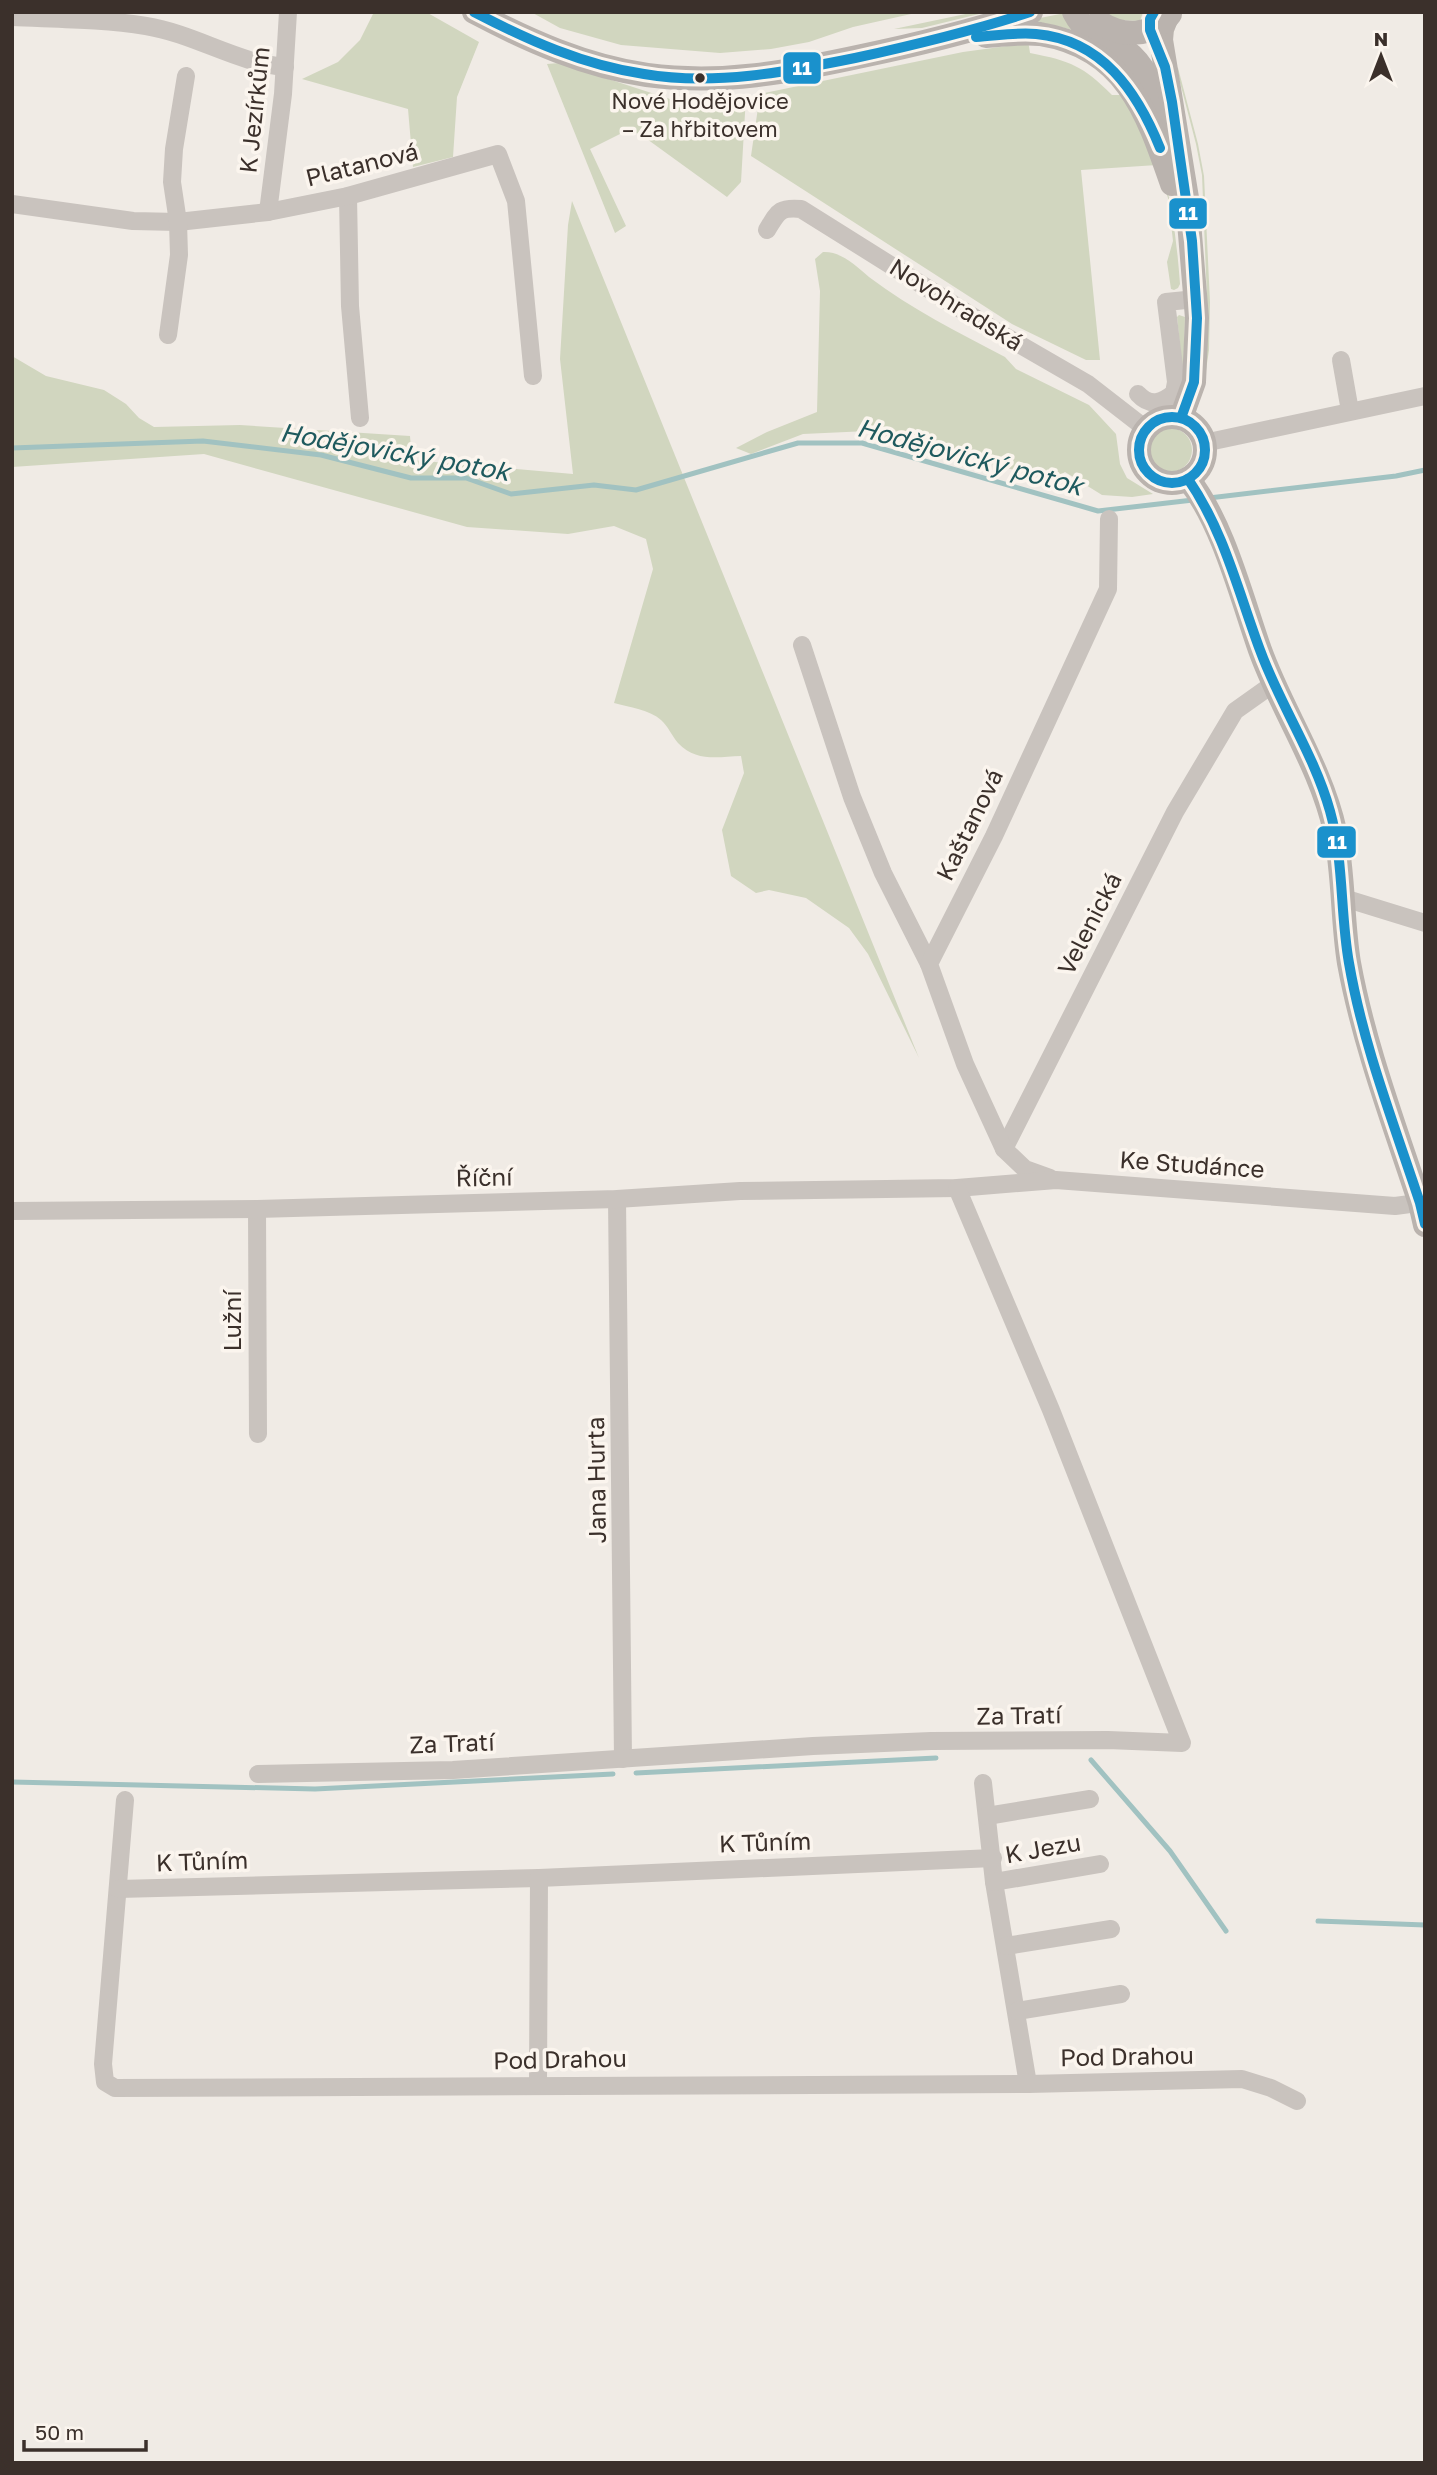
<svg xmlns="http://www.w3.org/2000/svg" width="1437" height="2475" viewBox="0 0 1437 2475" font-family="'Golos Text',sans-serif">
<rect width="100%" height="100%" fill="#f0ebe5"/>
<g fill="#d1d6bf">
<path d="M374,12H426L479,42L457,97L453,157L413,167L408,109L302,79L338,62L360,40Z"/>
<path d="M531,12H920L853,27L809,42L771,49L720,53L621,45L560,28Z"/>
<path d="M975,12H987L922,28L894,29Z"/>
<path d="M1104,12H1143L1140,21L1118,20Z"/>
<path d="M1060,14H1067L1082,32L1030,20Z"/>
<path d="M1023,40H1028L1030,53C1071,61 1083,66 1112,95H1119L1124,91C1166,146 1175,218 1180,284L1178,288L1174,290L1171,289L1167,262L1173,241L1168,198L1157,165L1081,170L1100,360H1086L1012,324L751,156L760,94L963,52L1022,44Z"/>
<path d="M559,63L670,99L675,107L707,110L746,96L741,182L727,197L640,134L626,131L590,149L626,226L615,233L547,64Z"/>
<path d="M1176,67L1178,68L1198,144L1204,176L1210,302L1209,350L1205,377L1207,298L1202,175L1196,144Z"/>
<path d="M572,201L919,1058L868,954L849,928L806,898L769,890L756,893L731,876L722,830L744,773L741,756C717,757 696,762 678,743C672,736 668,726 661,720C650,710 629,707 614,703L653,569L646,539L614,526L568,534L467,527L204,454L12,467V356L46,376L104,390L126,404L139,418L154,427L240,425L410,436L412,460L573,474L560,359L568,225Z"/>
<path d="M823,252C841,251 856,266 869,277C911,309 958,332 1005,357L1016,369L1089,405L1116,434L1120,464L1127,478L1153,494L1132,497L1102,495L1065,472L1052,480L868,431L803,434L751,454L736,448L767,432L817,412L820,291L815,259Z"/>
<path d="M1179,315L1185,317L1183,377L1177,317Z"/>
<circle cx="1170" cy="450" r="22"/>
</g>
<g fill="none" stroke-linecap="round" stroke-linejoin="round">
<g stroke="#a1c2c1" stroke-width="5">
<path d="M12,448L203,441L321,455L411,478H466L511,494L594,485L636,490L798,443H862L1098,511L1193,500"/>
<path d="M1209,498L1396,476L1425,470"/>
<path d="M1091,1760L1170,1851L1226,1931"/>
<path d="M636,1773L936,1758"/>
<path d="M12,1782L315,1789L613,1774"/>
<path d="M1318,1921L1425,1925"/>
</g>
<g stroke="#c9c3be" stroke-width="18">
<path d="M12,17C56,19 103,19 146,26C195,34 237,63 285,67"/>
<path d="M348,196L350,306L360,418"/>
<path d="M12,204L133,221L178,222L268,212L348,196L498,154L516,201L533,376"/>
<path d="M268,212L283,94L288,12"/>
<path d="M767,230C778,212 779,207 801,209L991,328L1088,384L1146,429"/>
<path d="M168,335L179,255L178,222L172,182L174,149L186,76"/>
<path d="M1341,360L1350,411"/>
<path d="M1138,394C1150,407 1162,403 1174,393L1176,382L1166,302L1196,299"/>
<path d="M1204,443L1425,396"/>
<path d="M802,645L852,797L883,873L929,964"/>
<path d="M1344,898L1425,923"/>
<path d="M1004,1149L1175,812L1235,711L1273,684"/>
<path d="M1050,1178L1025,1169L1004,1149L965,1064L929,964L994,836L1108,589L1109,519"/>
<path d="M617,1199L623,1759"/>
<path d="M257,1209L258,1434"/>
<path d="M12,1211L257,1209L617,1199L740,1191L957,1188L1056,1180L1395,1206L1425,1202"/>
<path d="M258,1774L453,1770L813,1746L931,1741L1108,1740L1182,1743L1051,1410L957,1188"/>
<path d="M983,1783L994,1882L1028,2084"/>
<path d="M125,1800L103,2064L105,2082L115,2088L1028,2084L1242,2079L1271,2088L1297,2101"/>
<path d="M987,1816L1090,1799"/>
<path d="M994,1882L1100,1864"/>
<path d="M118,1889L539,1878L993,1858"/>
<path d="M1006,1946L1111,1929"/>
<path d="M1017,2011L1121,1994"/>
<path d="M538,2084L539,1878"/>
</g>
<g stroke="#bab3ae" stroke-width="24">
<path d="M474,12C529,41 585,66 647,75C724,85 788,72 862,56C920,44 976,30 1031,12"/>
<path d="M1074,12C1089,40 1104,35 1126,51C1147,66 1156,96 1165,119"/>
<path d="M1166,19L1162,29L1161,40L1187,198L1197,318L1194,382L1181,418"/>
<path d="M1099,22C1121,37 1152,38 1170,14"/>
<path d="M986,36C1003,35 1023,32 1040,34C1126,48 1147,112 1172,184"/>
<circle cx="1172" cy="450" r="33"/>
<path d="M1188,479C1223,523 1241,596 1260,650C1282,711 1321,767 1335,831C1344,875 1342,920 1349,963C1364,1045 1394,1124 1420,1203L1425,1225"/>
</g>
<g stroke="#fbf5ee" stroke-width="16">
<g id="bus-1">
<path d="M474,12C528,40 583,65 644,74C714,86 786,72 855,58C914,45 973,31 1030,12"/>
<path d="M1154,12L1150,19V30L1165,67L1172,102L1192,241L1197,318L1194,382L1181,418"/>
<path d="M976,37C996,36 1016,32 1036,34C1102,40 1137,91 1160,148"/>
<circle cx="1172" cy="450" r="33"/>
<path d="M1188,479C1224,531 1238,591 1260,650C1280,705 1314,754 1330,811C1344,861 1340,913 1349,963C1363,1045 1394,1124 1420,1203L1425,1224"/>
</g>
</g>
<use href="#bus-1" stroke="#1a91cc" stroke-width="10"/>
</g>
<circle fill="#3b302b" stroke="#fbf5ee" stroke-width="2.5" cx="700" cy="78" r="6"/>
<g text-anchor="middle" stroke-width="7" stroke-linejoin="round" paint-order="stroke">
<g font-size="22" fill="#3b302b" stroke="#fbf5ee">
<text x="700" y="109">Nové Hodějovice<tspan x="700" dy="28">– Za hřbitovem</tspan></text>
</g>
<g font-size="24" fill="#3b302b" stroke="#fbf5ee">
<text transform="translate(255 110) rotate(-84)" y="8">K Jezírkům</text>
<text transform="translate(362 165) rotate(-14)" y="8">Platanová</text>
<text transform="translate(956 305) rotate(32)" y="8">Novohradská</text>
<text transform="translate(970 825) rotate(-64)" y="8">Kaštanová</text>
<text transform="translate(1090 924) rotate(-63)" y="8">Velenická</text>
<text transform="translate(1192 1165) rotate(4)" y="8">Ke Studánce</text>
<text transform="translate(484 1178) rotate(-1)" y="8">Říční</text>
<text transform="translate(233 1321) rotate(-90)" y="8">Lužní</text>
<text transform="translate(597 1480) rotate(-91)" y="8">Jana Hurta</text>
<text transform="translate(1019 1716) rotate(-1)" y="8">Za Tratí</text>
<text transform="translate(452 1744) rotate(-2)" y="8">Za Tratí</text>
<text transform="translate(765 1843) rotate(-2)" y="8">K Tůním</text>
<text transform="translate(1043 1849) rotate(-10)" y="8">K Jezu</text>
<text transform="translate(202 1862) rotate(-2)" y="8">K Tůním</text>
<text transform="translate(1127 2057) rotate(-1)" y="8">Pod Drahou</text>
<text transform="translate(560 2060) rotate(-1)" y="8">Pod Drahou</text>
</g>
<g font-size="26" font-style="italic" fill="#1f5a5e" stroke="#fbf5ee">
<text transform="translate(395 452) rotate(10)" y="9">Hodějovický potok</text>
<text transform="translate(970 457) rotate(15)" y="9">Hodějovický potok</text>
</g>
</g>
<g stroke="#fbf5ee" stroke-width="2.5">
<rect x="782" y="51" width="40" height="34" rx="7" fill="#1a91cc"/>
<rect x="1168" y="197" width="40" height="33" rx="7" fill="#1a91cc"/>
<rect x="1316" y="825" width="41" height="34" rx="7" fill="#1a91cc"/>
</g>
<g font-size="19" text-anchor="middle" font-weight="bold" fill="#fff">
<text x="802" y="75">11</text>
<text x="1188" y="220">11</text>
<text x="1337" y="849">11</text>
</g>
<rect width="1437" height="2475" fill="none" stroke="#3b302b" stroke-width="28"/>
<g transform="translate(1381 56)" stroke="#fbf5ee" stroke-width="5" paint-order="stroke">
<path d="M0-5L12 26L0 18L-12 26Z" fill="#3b302b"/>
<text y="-10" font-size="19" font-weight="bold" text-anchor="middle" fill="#3b302b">N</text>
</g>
<path d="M24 2440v10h122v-10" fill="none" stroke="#3b302b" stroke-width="3.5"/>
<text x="35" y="2440" font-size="21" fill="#3b302b" stroke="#fbf5ee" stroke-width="5" paint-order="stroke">50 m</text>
</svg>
